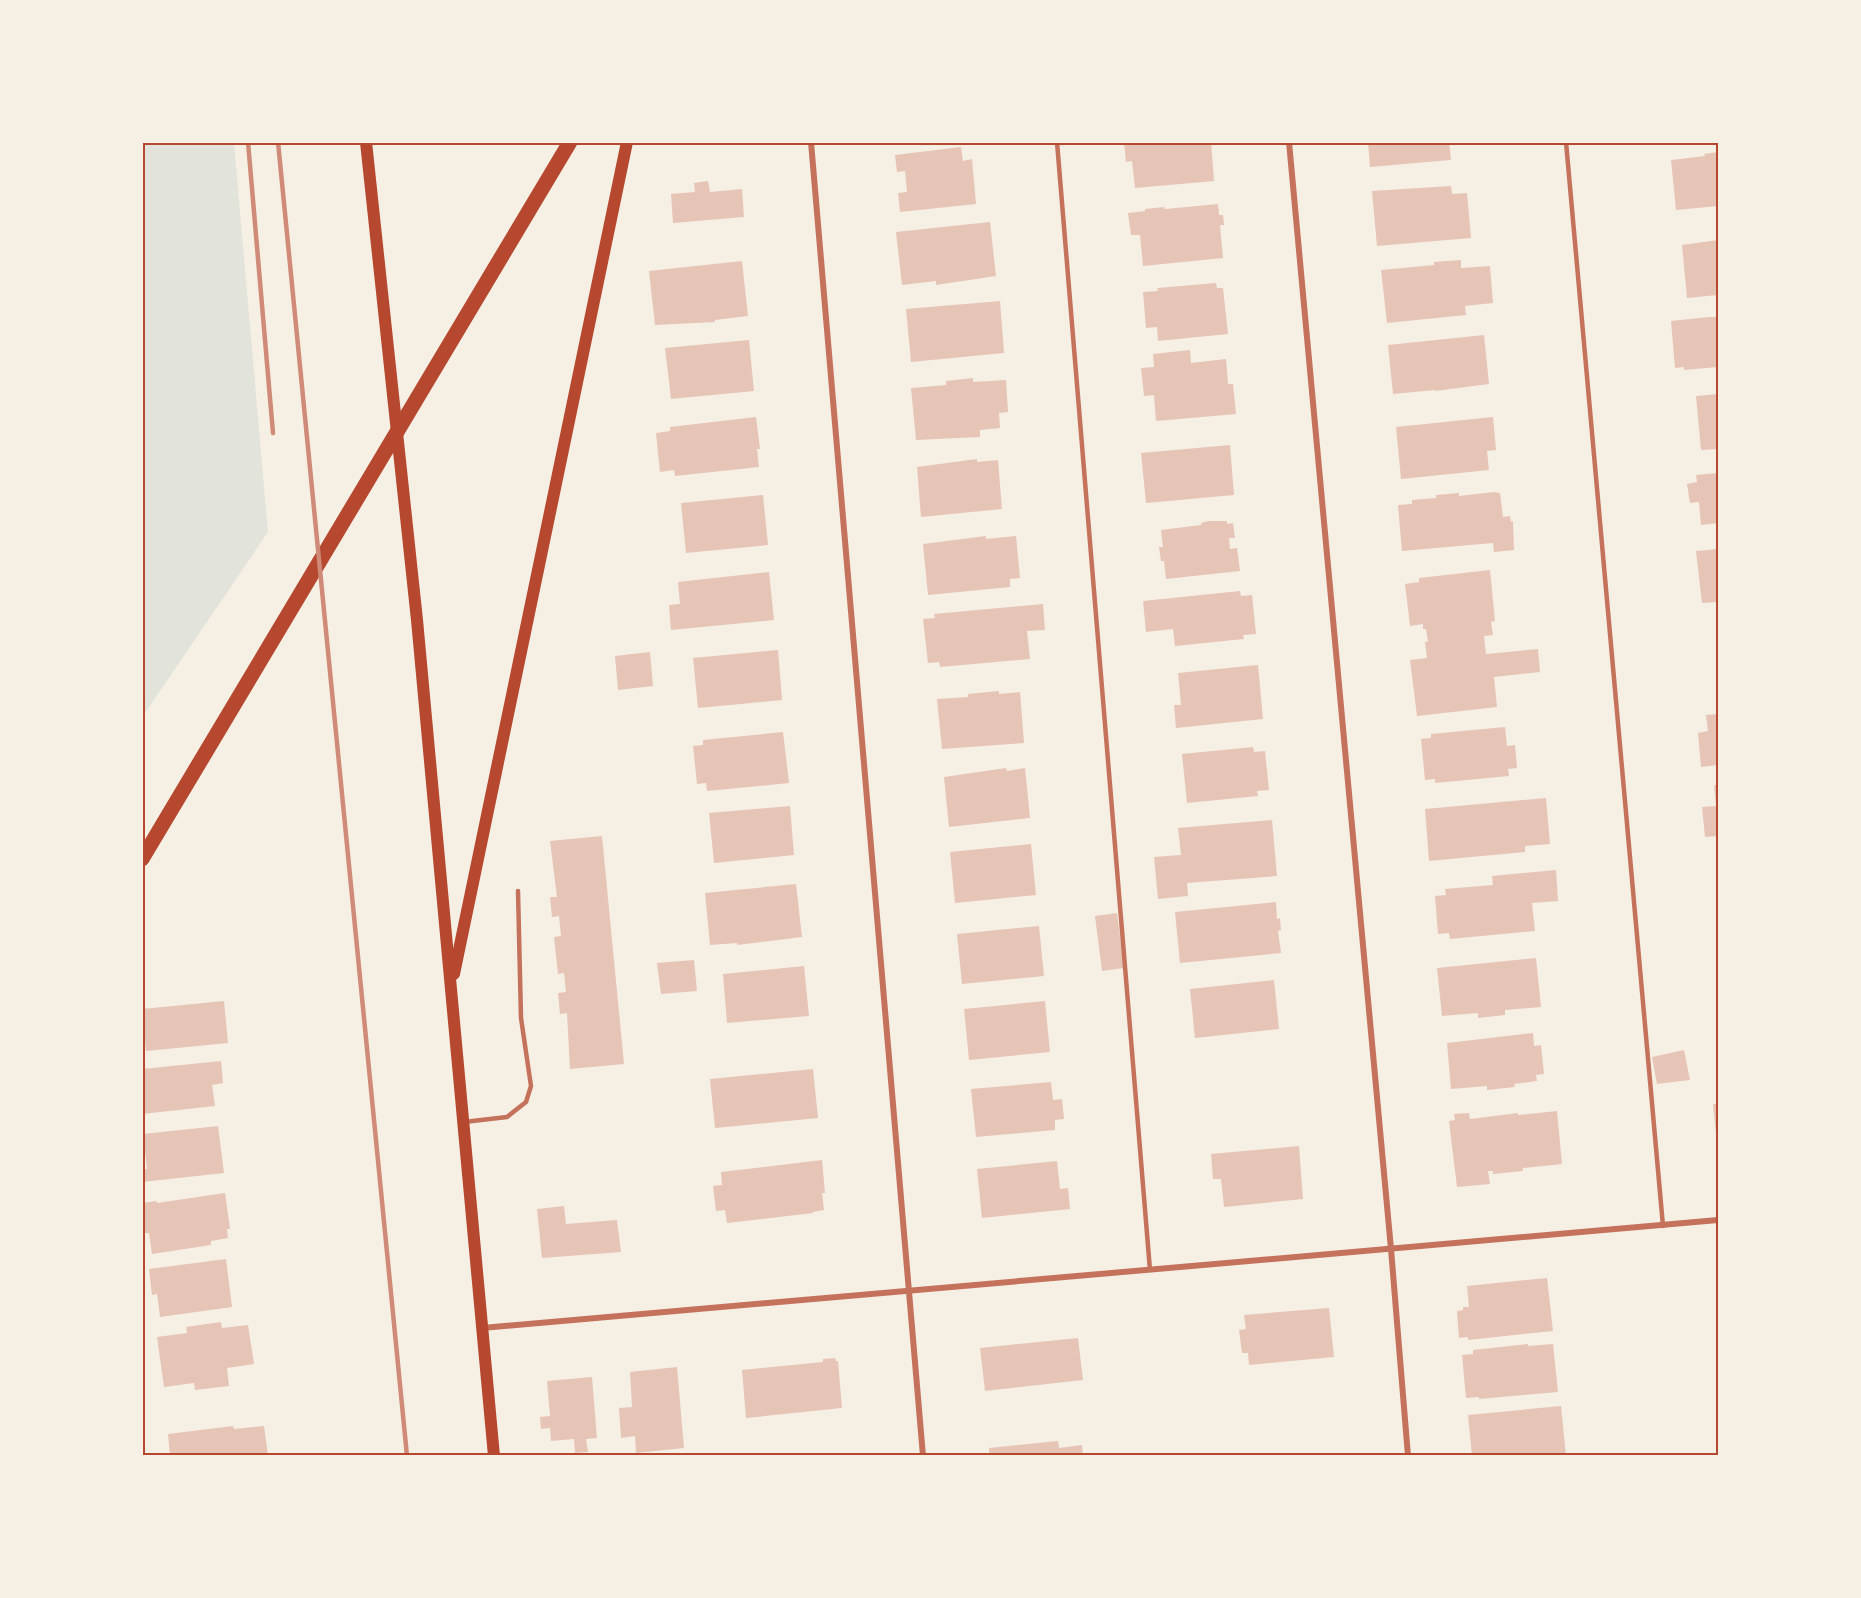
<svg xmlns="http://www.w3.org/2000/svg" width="1861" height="1598" viewBox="0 0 1861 1598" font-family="'IBM Plex Sans',sans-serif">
<rect width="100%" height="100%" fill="#f6efe4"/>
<path fill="#e2e4dc" d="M143,142L234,143L268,532L143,716Z"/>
<g fill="#e6c5b7">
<path d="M1124,142H1211L1214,181L1135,188L1132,161L1126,162Z"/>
<path d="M1368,142H1449L1451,160L1370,167Z"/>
<path d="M961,147L963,161L972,159L976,204L900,212L898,193L907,192L905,171L897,172L895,155Z"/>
<path d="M1718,152V206L1676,210L1671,160L1705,156L1704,154Z"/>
<path d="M708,181L710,192L742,189L744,217L673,223L671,194L695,192L694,183Z"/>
<path d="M1451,186L1452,194L1467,193L1471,238L1377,246L1372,191Z"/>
<path d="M1218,204L1219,215H1223L1224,225H1220L1223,258L1143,266L1140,235H1131L1128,213L1145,211V209L1164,207L1165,209Z"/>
<path d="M990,222L996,276L936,285V281L902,285L896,232Z"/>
<path d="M1718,240V295L1687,298L1682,245Z"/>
<path d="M1461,260V268L1490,266L1493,303L1465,306L1466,315L1387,323L1381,270L1434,265V262Z"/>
<path d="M742,261L748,316L715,320V322L655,325L649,271Z"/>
<path d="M1216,283L1217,288H1223L1228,334L1158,341L1157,327L1146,328L1143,292L1158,291L1157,288Z"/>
<path d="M1000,301L1004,353L911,362L906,309Z"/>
<path d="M1709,317H1718V367L1684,370V367L1675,368L1671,321Z"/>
<path d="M1484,335L1489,384L1435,391V390L1393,394L1388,345Z"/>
<path d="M749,340L754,391L671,399L665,348Z"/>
<path d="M1190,350L1191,363L1226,359L1228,384H1233L1236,414L1156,421L1154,395L1144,396L1141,368L1154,367L1153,354Z"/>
<path d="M973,378V382L1006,380L1008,412L999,413L1000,428L980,430V437L916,440L911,388L946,385V381Z"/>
<path d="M1718,394V449L1701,450L1696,396Z"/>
<path d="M756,417L760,449H757L759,467L675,476L674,470L660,472L656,433L670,431V427Z"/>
<path d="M1493,417L1496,450L1487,451L1489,470L1401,479L1396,427Z"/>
<path d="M1230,445L1234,495L1146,503L1141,453Z"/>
<path d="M977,459V462L998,460L1002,509L921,517L917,467Z"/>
<path d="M1718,473V523L1701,525L1699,502L1690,503L1687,484L1697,482L1696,475Z"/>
<path d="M1494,492L1500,493L1503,517L1510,516L1511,522L1513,521L1514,550L1494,552L1493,543L1402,551L1398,505L1412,504V500L1436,498V495L1459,493V496Z"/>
<path d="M763,495L768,545L686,553L681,503Z"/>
<path d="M1209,521H1227V524L1233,523L1235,538H1229L1230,549L1237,548L1240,571L1166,579L1164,561H1161L1159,547H1163L1161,530L1201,525V523Z"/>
<path d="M986,536V539L1016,536L1020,578L1010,579V587L928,595L923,544Z"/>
<path d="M1718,549V602L1702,603L1696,551Z"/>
<path d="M1490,570L1495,621L1491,622L1493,635L1484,636L1486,654L1538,649L1540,672L1494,677L1497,707L1417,716L1410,660L1427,658L1425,642H1428L1426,629H1423V624L1410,626L1405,584L1419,582V578Z"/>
<path d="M769,572L774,620L671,630L669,605L680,604L678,582Z"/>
<path d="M1240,591L1241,596L1252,595L1256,634L1243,635L1244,639L1175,646L1173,629L1146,632L1143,601Z"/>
<path d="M1043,604L1045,630L1027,631L1030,659L940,667L939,662L928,663L923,619L935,618L934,614Z"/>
<path d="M778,650L782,700L698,708L693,658Z"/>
<path d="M650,652L653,686L618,690L615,656Z"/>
<path d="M1258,665L1263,719L1176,728L1174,705H1181L1178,673Z"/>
<path d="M999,691V694L1020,692L1024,743L942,749L937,699L968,697V694Z"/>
<path d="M1718,714V765L1701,767L1698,733L1708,731L1706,715Z"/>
<path d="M1505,727L1507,746L1515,745L1517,768L1508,769L1509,776L1435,783V779L1425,780L1421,739L1431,738V734Z"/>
<path d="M783,732L789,783L707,791L706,783L697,784L693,746L703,745V740Z"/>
<path d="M1253,747L1254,752L1265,751L1269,790L1257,791L1258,796L1187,803L1182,754Z"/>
<path d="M1006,768L1007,771L1025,768L1030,818L949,827L944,777Z"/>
<path d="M1714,785H1718V836L1705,837L1702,807L1716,806Z"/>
<path d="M1546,798L1550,844L1525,846V852L1429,861L1425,809Z"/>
<path d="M790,806L794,855L714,863L709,813Z"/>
<path d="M1272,820L1277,876L1187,883L1188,896L1158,899L1154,857L1181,855L1178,828Z"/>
<path d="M602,836L624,1064L570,1069L567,1013L560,1014L558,993L566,992L564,973L558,974L554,937L561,936L559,916L552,917L550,897H557L550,841Z"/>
<path d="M1031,844L1036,895L955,903L950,852Z"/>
<path d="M1556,870L1558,901L1532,903L1535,931L1450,939L1449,933L1438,934L1435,896L1446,895L1445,889L1493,885L1492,876Z"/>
<path d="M796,884L802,937L737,945V943L710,945L705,893Z"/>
<path d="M1276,902L1277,919L1280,918L1281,930L1278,931L1281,953L1180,963L1175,912Z"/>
<path d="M1117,913L1124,968L1102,971L1095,916Z"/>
<path d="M1039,926L1044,976L962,984L957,934Z"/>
<path d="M1536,958L1541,1007L1505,1010V1015L1478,1018V1013L1442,1016L1437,968Z"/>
<path d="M694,960L697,991L661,994L657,963Z"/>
<path d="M804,966L809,1016L727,1023L723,974Z"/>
<path d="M1274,980L1279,1029L1195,1038L1190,989Z"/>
<path d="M224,1001L228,1043L146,1051L142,1009Z"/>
<path d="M1045,1001L1050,1052L969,1060L964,1009Z"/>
<path d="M1533,1033L1534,1046L1541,1045L1544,1074L1536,1075L1537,1081L1514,1084L1515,1087L1487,1090V1086L1451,1089L1447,1043Z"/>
<path d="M1684,1050L1690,1080L1657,1084L1652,1057Z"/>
<path d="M221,1061L223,1083L212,1085L215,1106L142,1114V1069Z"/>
<path d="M813,1069L818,1118L715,1128L710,1079Z"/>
<path d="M1051,1082L1053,1100L1062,1099L1064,1119L1055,1120V1130L976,1137L971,1089Z"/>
<path d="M1713,1104H1718V1144H1717Z"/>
<path d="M1557,1111L1562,1164L1523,1168V1171L1493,1174V1171H1488L1490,1184L1457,1187L1449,1121L1455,1120L1454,1114L1469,1113L1470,1119L1518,1113V1115Z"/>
<path d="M218,1126L224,1173L142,1182V1169H147L143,1134Z"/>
<path d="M1299,1146L1303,1199L1224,1207L1221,1179H1213L1211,1154Z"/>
<path d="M822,1160L825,1193H822L824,1210L813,1212V1213L727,1223L725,1210L716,1211L713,1186L722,1185L721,1172Z"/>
<path d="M1057,1161L1060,1189L1068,1188L1070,1209L982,1218L977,1169Z"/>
<path d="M225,1193L230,1229H227L228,1238L211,1241V1245L152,1254L149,1233H142V1203L157,1201V1203Z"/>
<path d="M564,1206L566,1224L617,1220L621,1252L542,1258L537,1209Z"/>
<path d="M226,1259L232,1307L160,1317L157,1294L152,1295L149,1269Z"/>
<path d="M1547,1278L1553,1331L1468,1340V1337L1459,1338L1457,1311L1463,1310V1307H1469L1467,1286Z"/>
<path d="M1329,1308L1334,1357L1249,1365L1248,1353H1242L1239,1330L1246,1329L1244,1315Z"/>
<path d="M221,1322L222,1328L248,1325L254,1364L227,1368L229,1386L195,1390L194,1383L164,1387L157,1337L187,1333L186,1327Z"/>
<path d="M1078,1338L1083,1380L985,1391L980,1348Z"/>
<path d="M1528,1344V1346L1553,1344L1558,1392L1479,1399V1397L1466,1398L1462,1355L1473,1354V1350Z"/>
<path d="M835,1358L836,1361H838L842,1408L746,1418L742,1370L823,1362V1359Z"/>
<path d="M677,1367L684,1448L636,1453L635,1436L621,1438L619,1408L632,1407L630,1372Z"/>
<path d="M592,1377L597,1438L586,1439L588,1452L575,1453L574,1439L551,1441L550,1428L541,1429L540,1417L550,1416L547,1381Z"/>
<path d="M1561,1406L1566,1456H1472L1468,1415Z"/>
<path d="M233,1426L234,1429L264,1426L268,1456H170L168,1434Z"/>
<path d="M1058,1441L1059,1448L1082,1445L1083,1456H989V1448Z"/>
</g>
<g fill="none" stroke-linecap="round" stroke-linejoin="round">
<g stroke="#c5725c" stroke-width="4.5">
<path d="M1057,142L1150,1270"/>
<path d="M1566,142L1663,1226"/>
<path d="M464,1122L507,1117L526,1102L531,1086L521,1018L518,891"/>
</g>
<g stroke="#c5725c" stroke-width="6">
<path d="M811,142L923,1456"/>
<path d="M1289,142L1391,1249L1408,1456"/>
<path d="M482,1328L1718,1220"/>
</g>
<g stroke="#b5482f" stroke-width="12">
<path d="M366,142L417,620L494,1456"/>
<path d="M454,974L627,142"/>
</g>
<path stroke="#b5482f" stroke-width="15" d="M142,859L570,142"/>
<g stroke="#cf8b77" stroke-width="4.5">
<path d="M248,142L273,433"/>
<path d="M278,142L407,1456"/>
</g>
</g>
<rect width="1861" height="1598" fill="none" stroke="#f6efe4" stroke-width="288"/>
<rect x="144" y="144" width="1573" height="1310" fill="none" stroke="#b5482f" stroke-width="2"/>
</svg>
